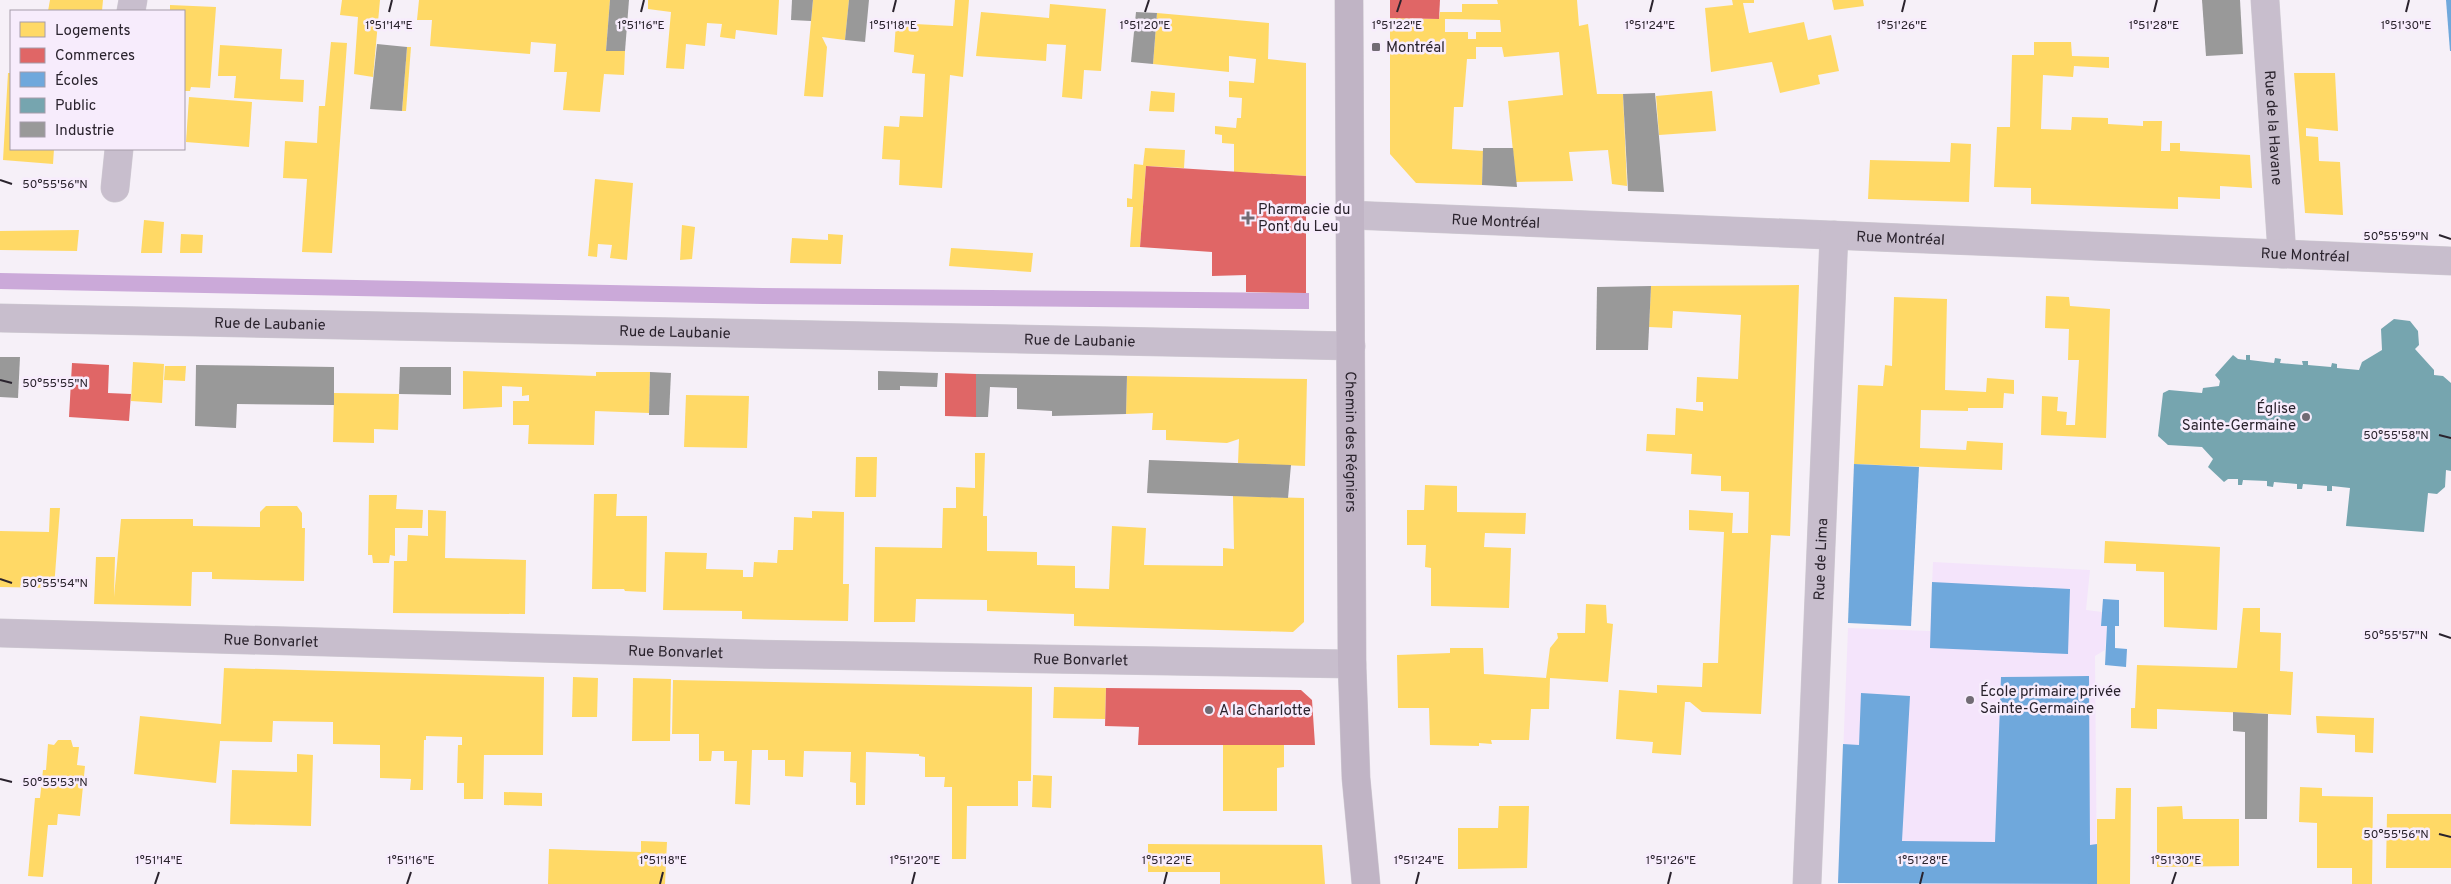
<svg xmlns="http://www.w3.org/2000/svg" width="2451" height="884" viewBox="0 0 2451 884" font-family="Overpass,sans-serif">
<rect width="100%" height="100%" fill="#f6f0f8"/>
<path fill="#f4e4fb" d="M1933,562L2090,570L2086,610L2102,612L2101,625L2107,626L2105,650L2095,656L2097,884L1838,883L1848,628L1930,631Z"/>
<path fill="#cba9d9" d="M0,273L763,288L1306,293H1309V309L763,304L0,289Z"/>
<g fill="#ffd966" fill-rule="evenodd">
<path d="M50,0H103L102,11H48Z"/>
<path d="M342,0H380L373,77L354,74L358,17L340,15Z"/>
<path d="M419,0H610L606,51H625L624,75L604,74L600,112L563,110L567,72H554L556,44L531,42L530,54L430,46L432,20H417Z"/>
<path d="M648,0H779L777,35L736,30L735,39L720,37L722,24L707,23L705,46L686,44L684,69L666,68L671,12L648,9Z"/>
<path d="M813,0H849L845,40L822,37L827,47L823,97L804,96Z"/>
<path d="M955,0H969L963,77L950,75L942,188L899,185L900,160L882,159L884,126L899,127L900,116L923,117L925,74L912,73L914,55L894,52L896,23L953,26Z"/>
<path d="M1497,0H1577L1579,26L1588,24L1597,94H1623L1627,186L1612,184L1608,150L1569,152L1573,181L1516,182L1508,101L1563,95L1559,52L1504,57L1502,47H1476V59H1467L1463,107H1454L1452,149L1483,151L1482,185L1416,183L1390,154V18L1439,19L1440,12H1462V4H1498ZM1445,19L1500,20L1501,32H1476V39H1468V32H1445Z"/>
<path d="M1732,0H1754V3H1743L1749,33L1804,22L1808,40L1831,35L1839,71L1818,75L1820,84L1780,93L1772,62L1711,72L1705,8L1733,5Z"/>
<path d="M1832,0H1863L1864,6L1834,10Z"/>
<path d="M1050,4L1106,9L1101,71L1084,70L1082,99L1062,97L1066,45L1047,44L1046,61L976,56L981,12L1049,18Z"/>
<path d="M170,5L216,7L210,88L191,87L190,91H184V11H170Z"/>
<path d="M1157,13L1269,23L1268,59L1306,63V176L1234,172V144L1222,143V135L1215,134V126L1236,128L1237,118H1241L1242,98L1229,97V81L1254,83L1256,59L1229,56V72L1153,64Z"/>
<path d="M331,42L347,43L332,253L302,252L307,179L283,178L285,141L317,143L319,106H325Z"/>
<path d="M2034,42H2071L2072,56L2109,57V68L2074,66L2073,77L2043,75L2041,129L2071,130L2072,117L2108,118V124L2143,126V121H2162L2161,151H2170V143H2180V151L2250,155L2252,188L2220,186V199L2178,197V209L2031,204V188L1994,187L1997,127H2010L2012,55H2034Z"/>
<path d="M220,45L282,49L280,79L304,80L303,102L234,98L236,76H218Z"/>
<path d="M407,47H411L406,111H402Z"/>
<path d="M8,73H11V149H54L53,164L3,160Z"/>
<path d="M2294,73H2335L2338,131L2306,128V136L2318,137L2319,161L2340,162L2343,215L2305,213Z"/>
<path d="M1151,91L1175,93L1174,112L1149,111Z"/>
<path d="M1712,91L1716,131L1659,135L1656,96Z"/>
<path d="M189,97L252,102L249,147L186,142Z"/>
<path d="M1951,143L1971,144L1969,202L1868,199L1870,160L1950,162Z"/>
<path d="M1145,148L1185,150L1184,168L1146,166L1140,247H1130L1133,207H1127V198L1132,199L1134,164L1143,165Z"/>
<path d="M595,179L633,183L627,260L610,258L612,245L598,244L597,257L588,256Z"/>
<path d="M144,220L164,222L162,253H141Z"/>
<path d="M682,225L695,227L692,259L680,260Z"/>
<path d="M79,230L77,251L0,250V231Z"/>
<path d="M181,234L203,235L202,253H180Z"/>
<path d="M828,234L843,235L841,264L790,263L792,238L828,240Z"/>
<path d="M951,248L1033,253L1031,272L949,266Z"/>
<path d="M1799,285L1790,536L1771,535L1761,714L1702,712L1690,702H1685L1681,755L1652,753L1653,742L1616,739L1619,690L1657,693V685L1702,687L1703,663H1718L1724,532L1689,530V510L1733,513L1732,533H1748L1749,492L1721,491V476L1691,474L1692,454L1646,451L1647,434L1675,435L1676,408L1703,411V402H1696L1697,377L1738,379L1741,315L1673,311L1672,328L1649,327L1651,286Z"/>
<path d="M2046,296L2069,297L2070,306L2110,309L2106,438L2041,435L2042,396L2058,397L2057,411L2067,412L2066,425H2075L2079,360H2068L2069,329L2045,328Z"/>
<path d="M1894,297L1947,299L1945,390L1986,392L1987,378L2014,380V394L2004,393L2003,408H1968V411L1921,410L1920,448L1966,450L1967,441L2003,443L2002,470L1854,464L1858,385L1883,386L1885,365L1892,366Z"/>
<path d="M133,362L164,364L162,403L131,401Z"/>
<path d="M165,366H186L185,381L164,380Z"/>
<path d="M463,371L596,376V372H650L649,413L595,411L594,445L528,444L529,425H513V401H529V395L522,396V387L502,386V407L463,409Z"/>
<path d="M1127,376L1307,379L1305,466L1238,463L1239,439L1227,443L1166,440V430H1152L1153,413L1126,414Z"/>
<path d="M334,393L399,394L398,430L374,429V443L333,442Z"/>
<path d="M686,395L749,396L747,448L684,447Z"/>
<path d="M975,453H985L983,516H987V551L1037,552V565L1075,566V588L1109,589L1112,526L1146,528L1144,565L1223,566V548L1234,549L1233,496L1304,498V622L1293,632L1074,626V614L987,611V600L916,599L915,622H874L875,547L942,548L943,508H956V487L975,488Z"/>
<path d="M856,457H877L876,497H855Z"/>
<path d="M1425,485L1457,486V512L1526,513L1525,534L1485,533L1484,547L1511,548L1509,608L1431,606V568L1425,567L1426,545H1407V510H1424Z"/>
<path d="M594,494H617L616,516H647L646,592L625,591L624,589H592Z"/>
<path d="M369,495H397L396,509L423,510L422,528H395V556L390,555L389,563H373L372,555H368Z"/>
<path d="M266,506H297L302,513V528H305L304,581L212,579V572H192L191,606L94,604L96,557H115L114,597L121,519H193V526L260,527V512Z"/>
<path d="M50,508H60L54,588L0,587V531L49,532Z"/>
<path d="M428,510L446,511L445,558L526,560L525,614L393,613L394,561H407L408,535L428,536Z"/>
<path d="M812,511L844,512L843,584H849L848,621L742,619V611L663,610L665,552L707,553L706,569L743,570V577H753L754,562L777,563L778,550H793L794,517L812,518Z"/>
<path d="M2105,541L2220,547L2217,630L2164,627V572L2136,571V564L2104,563Z"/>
<path d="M1586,604L1606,605L1607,623L1613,624L1608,682L1550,678L1549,709H1531L1529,740H1491L1492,744L1479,743V746L1430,745L1429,708H1398L1397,655L1450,653V648H1483L1484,674L1546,678L1550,648L1558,638L1557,633H1585Z"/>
<path d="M2243,608H2260V632L2281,633L2280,671L2293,672L2291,715L2157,709V729L2131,728V708H2135L2137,665L2237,668Z"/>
<path d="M224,668L544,677L543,755H484L483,799H464V783H457L458,745H462V737L426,736V740H424L423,790H410L411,779L380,778V745L333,744V722L273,721L272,742L220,741L216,783L134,774L140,716L221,724Z"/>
<path d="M573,677L598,678L597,717H572Z"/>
<path d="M633,678L671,679L670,741H632Z"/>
<path d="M673,680L1032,687L1031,781H1018V806H967L966,859H952V787H944L945,777H925V757L919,756V754L866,752L865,805H856V783L850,782L851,752L804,751L803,777L785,776V760H768V750H752L750,805L735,804L737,761H724V751H712L711,761H699V734H672Z"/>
<path d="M1054,687L1106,688L1105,719L1053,718Z"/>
<path d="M2316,716L2374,718L2373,753L2355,752V735L2317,733Z"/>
<path d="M58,740H71L73,747H79L77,765L85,766L80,816L58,814L57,825H48L43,877L28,876L35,798H40L43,770H46L48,744L54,745Z"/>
<path d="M1223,745H1284V767L1277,768V811H1223Z"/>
<path d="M297,754L313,755L311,826L230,824L232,770L297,772Z"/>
<path d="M1033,775L1052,776L1051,808L1032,807Z"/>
<path d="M2300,787L2322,788V796L2373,797L2372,884H2352V868H2317V823L2299,822Z"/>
<path d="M2116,788H2131L2130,884H2097V819H2115Z"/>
<path d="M504,792L542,793V806L504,805Z"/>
<path d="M1499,806H1529L1527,868L1458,869V828H1498Z"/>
<path d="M2182,806L2183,819H2239V866L2157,867V807Z"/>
<path d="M2387,814H2451V868H2386Z"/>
<path d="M641,841L667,842L665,884H548L549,849L641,852Z"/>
<path d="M1148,844L1322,845L1325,884H1220V872H1148Z"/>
</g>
<g fill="#e06666">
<path d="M1390,0H1440L1439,19L1390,18Z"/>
<path d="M1146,166L1306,176V293L1246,292V275L1212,276V252L1140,247Z"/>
<path d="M72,363L109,365L108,393L131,394L129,421L69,417Z"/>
<path d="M945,373L976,374V417L945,416Z"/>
<path d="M1106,688L1301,690L1312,700L1315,745H1138L1139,727L1105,726Z"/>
</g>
<g fill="#6fa8dc">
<path d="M2446,0H2451V51H2450Z"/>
<path d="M1854,464L1919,467L1911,626L1848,623Z"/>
<path d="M1932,582L2070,589L2068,654L1930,648Z"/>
<path d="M2103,599L2119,600V626H2115V648L2127,649L2126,667L2105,665L2107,626H2101Z"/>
<path d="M2089,676L2090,845L2097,844V884L1838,883L1843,744L1859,745L1861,693L1910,696L1902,841L1995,842L2001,677Z"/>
</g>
<path fill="#76a5af" d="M2394,319L2410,321L2418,331L2419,345L2415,349L2434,370V375L2443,376L2451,383V471L2446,470L2445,487L2437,494L2428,493L2424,532L2346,526L2350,488L2332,486V491H2327V486L2303,484L2302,489H2297V484L2274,482L2273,487L2267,486V481L2243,480L2242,485H2238V479H2228L2224,482L2208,467L2213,459L2202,447L2168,445L2158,436L2163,393L2169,390L2202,393L2203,388L2219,386L2220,381L2215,375L2233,355L2238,359L2246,360V355H2250V360L2274,363L2275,358L2281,359L2280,363L2303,365L2302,361H2308V365L2331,367L2332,363L2337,364V368L2359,370L2362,362L2382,350L2381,329Z"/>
<g fill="#999">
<path d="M610,0H629L625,51H606Z"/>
<path d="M792,0H813L811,21L791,20Z"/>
<path d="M849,0H869L865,42L845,40Z"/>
<path d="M2202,0H2240L2243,54L2206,56Z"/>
<path d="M1136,12L1157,13L1153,64L1131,62Z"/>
<path d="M377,44L407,47L402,111L370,109Z"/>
<path d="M1655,93L1664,192L1628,191L1623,94Z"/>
<path d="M1483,148H1513L1517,187L1482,185Z"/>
<path d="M1651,286L1648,350H1596L1597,287Z"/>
<path d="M0,357H20L18,398L0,397Z"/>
<path d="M196,365L334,367V405L237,404L236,428L195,426Z"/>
<path d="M400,367H451V395L399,394Z"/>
<path d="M878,371L938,373L937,387L900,386V390H878Z"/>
<path d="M650,372L671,373L669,415H649Z"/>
<path d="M976,374L1127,376L1126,414L1052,416V411L1017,409V388L990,387L988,417H976Z"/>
<path d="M1149,460L1291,465L1288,498L1147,493Z"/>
<path d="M2233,712L2268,714L2267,819H2245V732L2233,731Z"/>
</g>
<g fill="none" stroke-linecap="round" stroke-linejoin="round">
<g stroke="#d0ccd3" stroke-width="29">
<g id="minor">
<path id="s1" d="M2265,0L2282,254"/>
<path d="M131,11L133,0"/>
<path d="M115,188L119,149"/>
<path id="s2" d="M1350,215L2451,261"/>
<path id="s3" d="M0,318L1351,346"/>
<path id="s4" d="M0,633L753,654L1352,664"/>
<path id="s5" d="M1807,884L1834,235"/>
</g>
</g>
<g stroke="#d0ccd3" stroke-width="29">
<g id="secondary">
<path id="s6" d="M1349,0L1352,664L1356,778L1366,884"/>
</g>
</g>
<use href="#minor" stroke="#c8becd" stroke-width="28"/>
<use href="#secondary" stroke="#c0b4c5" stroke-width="28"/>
</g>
<path fill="none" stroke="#2a232d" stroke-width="2" d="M389,12L392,0M641,12L644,0M893,12L896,0M1145,12L1149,0M1397,12L1401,0M1650,12L1653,0M1902,12L1905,0M2154,12L2157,0M2406,12L2409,0M0,180L12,184M2439,235L2451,239M0,380L12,383M2439,435L2451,438M0,579L12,583M2439,634L2451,638M0,779L12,782M2439,834L2451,837M155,884L159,872M407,884L411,872M660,884L663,872M912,884L915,872M1164,884L1167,872M1416,884L1419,872M1668,884L1671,872M1920,884L1923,872M2172,884L2176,872"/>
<g fill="#716b74" stroke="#f7ecfc" stroke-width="2">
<rect x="1371" y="42" width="10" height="10" rx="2.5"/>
<path d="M1245.5 210.5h5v5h5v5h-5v5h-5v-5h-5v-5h5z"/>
<circle cx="2306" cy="417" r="5"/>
<circle cx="1970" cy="700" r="5"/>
<circle cx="1209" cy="710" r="5"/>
</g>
<g text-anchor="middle" stroke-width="5" stroke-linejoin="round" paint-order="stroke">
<g font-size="15" fill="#2a232d" stroke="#f7ecfc" text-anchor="start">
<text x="1386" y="52">Montréal</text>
<text x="1258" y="214">Pharmacie du<tspan x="1258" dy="17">Pont du Leu</tspan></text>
<text x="2296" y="413" text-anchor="end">Église<tspan x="2296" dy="17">Sainte-Germaine</tspan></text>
<text x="1980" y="696">École primaire privée<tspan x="1980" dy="17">Sainte-Germaine</tspan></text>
<text x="1219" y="715">A la Charlotte</text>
</g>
<g font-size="15" fill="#2a232d" stroke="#f7ecfc">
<text dy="5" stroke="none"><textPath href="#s1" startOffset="128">Rue de la Havane</textPath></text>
<text dy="5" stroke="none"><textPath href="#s2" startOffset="146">Rue Montréal</textPath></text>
<text dy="5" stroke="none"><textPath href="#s2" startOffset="551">Rue Montréal</textPath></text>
<text dy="5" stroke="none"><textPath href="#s2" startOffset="956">Rue Montréal</textPath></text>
<text dy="5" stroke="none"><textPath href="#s3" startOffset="270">Rue de Laubanie</textPath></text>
<text dy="5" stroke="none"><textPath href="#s3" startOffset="675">Rue de Laubanie</textPath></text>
<text dy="5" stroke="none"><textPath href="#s3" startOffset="1080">Rue de Laubanie</textPath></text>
<text dy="5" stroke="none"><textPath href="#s6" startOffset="442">Chemin des Régniers</textPath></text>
<text dy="5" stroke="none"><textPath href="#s5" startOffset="325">Rue de Lima</textPath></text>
<text dy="5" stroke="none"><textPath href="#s4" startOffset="271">Rue Bonvarlet</textPath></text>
<text dy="5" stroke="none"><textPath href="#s4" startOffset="676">Rue Bonvarlet</textPath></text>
<text dy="5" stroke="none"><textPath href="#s4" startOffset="1081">Rue Bonvarlet</textPath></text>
</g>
</g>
<g font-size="12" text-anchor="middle" fill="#2a232d" stroke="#f7ecfc" stroke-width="5" stroke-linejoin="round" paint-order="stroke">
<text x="389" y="29">1°51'14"E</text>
<text x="641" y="29">1°51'16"E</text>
<text x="893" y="29">1°51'18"E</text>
<text x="1145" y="29">1°51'20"E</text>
<text x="1397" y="29">1°51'22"E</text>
<text x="1650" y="29">1°51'24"E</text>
<text x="1902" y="29">1°51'26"E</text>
<text x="2154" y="29">1°51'28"E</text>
<text x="2406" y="29">1°51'30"E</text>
<text x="55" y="188">50°55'56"N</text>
<text x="2396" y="240">50°55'59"N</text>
<text x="55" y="387">50°55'55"N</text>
<text x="2396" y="439">50°55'58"N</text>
<text x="55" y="587">50°55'54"N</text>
<text x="2396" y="639">50°55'57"N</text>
<text x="55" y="786">50°55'53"N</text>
<text x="2396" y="838">50°55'56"N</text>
<text x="159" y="864">1°51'14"E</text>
<text x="411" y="864">1°51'16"E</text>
<text x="663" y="864">1°51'18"E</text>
<text x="915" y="864">1°51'20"E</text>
<text x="1167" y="864">1°51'22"E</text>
<text x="1419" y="864">1°51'24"E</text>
<text x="1671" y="864">1°51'26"E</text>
<text x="1923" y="864">1°51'28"E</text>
<text x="2176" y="864">1°51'30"E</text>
</g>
<rect x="10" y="10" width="175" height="140" fill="#f7ecfc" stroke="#a59ca9"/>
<rect x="20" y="22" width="25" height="15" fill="#ffd966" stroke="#a59ca9"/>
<text x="55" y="35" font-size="15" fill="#2a232d">Logements</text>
<rect x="20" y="48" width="25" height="15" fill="#e06666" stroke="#a59ca9"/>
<text x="55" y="60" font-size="15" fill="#2a232d">Commerces</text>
<rect x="20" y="72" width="25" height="15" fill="#6fa8dc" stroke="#a59ca9"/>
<text x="55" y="85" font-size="15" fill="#2a232d">Écoles</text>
<rect x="20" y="98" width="25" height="15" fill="#76a5af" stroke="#a59ca9"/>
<text x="55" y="110" font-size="15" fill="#2a232d">Public</text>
<rect x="20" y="122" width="25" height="15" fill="#999999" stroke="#a59ca9"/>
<text x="55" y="135" font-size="15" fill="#2a232d">Industrie</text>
</svg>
